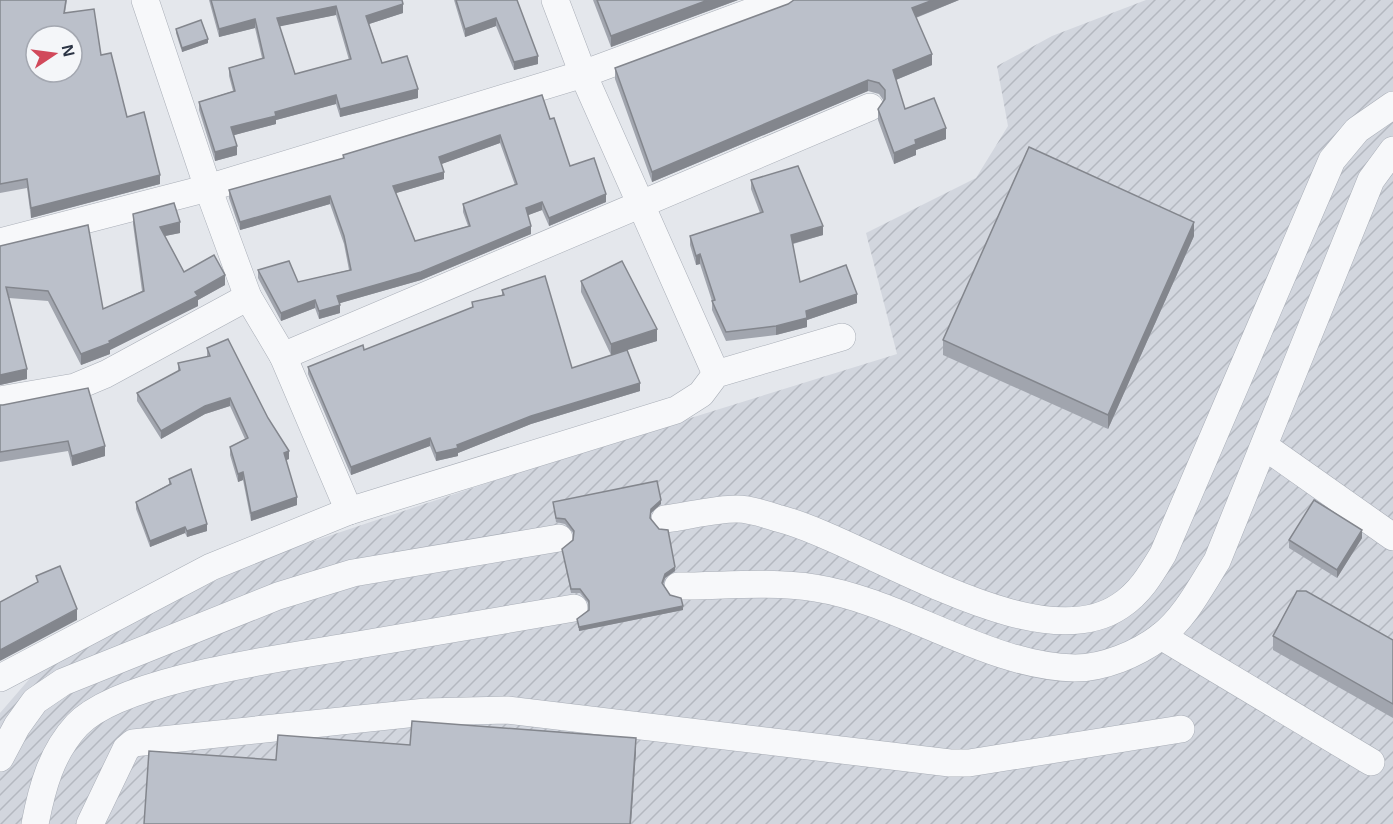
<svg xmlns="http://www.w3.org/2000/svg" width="1393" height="824" viewBox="0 0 1393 824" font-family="Arial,sans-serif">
<defs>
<pattern id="industrial-furrows" width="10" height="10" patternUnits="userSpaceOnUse" patternTransform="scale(1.5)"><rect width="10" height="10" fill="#d2d6de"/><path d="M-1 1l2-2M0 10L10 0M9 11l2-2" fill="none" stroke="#b4b8c0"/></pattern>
</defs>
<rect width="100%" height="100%" fill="#e4e7ec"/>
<path fill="url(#industrial-furrows)" d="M1146,0H1393V824H0V713L38,669L257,560L568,456L897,354L866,233L976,178L1008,126L997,66L1052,36Z"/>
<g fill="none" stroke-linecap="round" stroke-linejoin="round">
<g stroke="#a9aeb7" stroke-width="28">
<g id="minor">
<path d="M145,0L208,188L248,297L283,356L349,511"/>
<path d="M555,0L583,74L716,374"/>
<path d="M0,242L208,188L583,74L783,0"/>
<path d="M283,356L870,107"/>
<path d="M0,400L75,387L106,374L248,297"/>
<path d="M1264,446L1393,537"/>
<path d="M665,519C688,516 714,509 737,509C750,509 765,514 777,518C865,540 1036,663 1120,606C1140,593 1151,574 1163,554L1332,160L1357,130L1393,105"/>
<path d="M678,586C723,586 770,581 815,588C900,601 989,667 1075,668C1104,668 1137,654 1160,637C1185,618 1201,586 1217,561L1371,180L1393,150"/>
<path d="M1161,636L1371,762"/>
<path d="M0,678L211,567L349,511L676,410L701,394L716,374L842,337"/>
<path d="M0,758L17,726L35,701L63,682L278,596L353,573L559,538"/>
<path d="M35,824C42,788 51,753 77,725C121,678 291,657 358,645C430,633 502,621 574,608"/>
<path d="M90,824L126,749L133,743L426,712L507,710L950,763H969L1181,729"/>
</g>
</g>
<use href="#minor" stroke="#f7f8fa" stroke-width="27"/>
</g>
<g fill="#a1a5ae" fill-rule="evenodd">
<path d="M0,0H67L65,13L101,55L127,117L160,184L31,218L27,188L0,193Z"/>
<path d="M209,0H402L403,13L369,24L382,63L418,98L340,117L336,104L276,120V124L234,135L237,155L215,161L199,110V102L233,91L229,76V68L262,58L255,28L219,37ZM336,15L349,60L295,74L279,26Z"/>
<path d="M454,0H517L538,64L514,70L496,26L465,37Z"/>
<path d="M593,0H738L611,47Z"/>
<path d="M959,0L916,18L932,65L896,80L905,109L946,139L916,150V155L894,164L878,120V109L884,101L879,94L868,91L652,182L615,79V68L788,4Z"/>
<path d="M176,29L208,43L182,52L176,33Z"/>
<path d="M550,119L570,166L606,202L549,226L542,210L528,215L531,234L421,280L340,303V313L319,319L315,308L281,321L258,278V270L298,282L349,270L344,244L330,204L240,230L229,198V190L343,158V155ZM500,143L515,185L463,204V212L468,226L415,241L396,193L444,179L441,164Z"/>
<path d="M751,180L823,235L793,244L800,282L857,303L807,320V327L776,335L726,341L712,310V301L700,264L696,265L690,245V236L760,213L751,189Z"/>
<path d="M133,214L180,233L165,236L184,272L225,285L198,300V306L110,350V354L81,365L48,301L9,298L27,379L0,385V246L103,309L142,291L133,224Z"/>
<path d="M1194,236L1108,429L943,355V340Z"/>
<path d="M581,281L657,341L627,350L640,391L531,424L458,453V456L436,461L430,446L351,475L308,374V367L364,350L472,308V302L502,295V290L572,368L611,355L581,292Z"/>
<path d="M207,348L289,459L286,460L297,505L251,521L243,480L238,482L230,455V447L245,439L230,406L205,414L161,439L137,401V393L178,371V363L207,357Z"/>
<path d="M0,405L105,456L72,466L68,451L0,462Z"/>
<path d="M169,479L207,531L187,537L185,533L150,547L136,509V502L169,484Z"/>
<path d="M553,502L661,504L651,513L650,518L675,571L665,578L663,584L670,595L683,610L579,631L577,619L589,610V604L580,593H571L562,549L573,540L574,534L565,524L556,522Z"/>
<path d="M1362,538L1337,578L1289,548V540Z"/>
<path d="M1273,636L1393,640V718L1273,650Z"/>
</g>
<g fill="#83868d">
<path d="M708,0H738L611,47V36Z"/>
<path d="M933,0H959L912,19V8Z"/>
<path d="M403,4V13L366,25V16Z"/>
<path d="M336,6V15L277,27V18Z"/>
<path d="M496,18V26L465,37V29Z"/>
<path d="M255,19V28L219,37V29Z"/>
<path d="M208,39V43L182,52V48Z"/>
<path d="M932,54V65L893,81V70Z"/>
<path d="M538,56V64L514,70V62Z"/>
<path d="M868,80V91L652,182V172Z"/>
<path d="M418,89V98L340,117V109Z"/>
<path d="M336,95V104L276,120V124L231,136V127L275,112Z"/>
<path d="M946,128V139L916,150V155L894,164V153L915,140Z"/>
<path d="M500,135V143L439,165V157Z"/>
<path d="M237,146V155L215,161V152Z"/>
<path d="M444,172V179L393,194V186Z"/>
<path d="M160,175V184L31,218V208Z"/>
<path d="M606,194V202L549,226V218Z"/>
<path d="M330,196V204L240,230V222Z"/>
<path d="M542,202V210L526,216V208Z"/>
<path d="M180,222V233L160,237V227Z"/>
<path d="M1194,222V236L1108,429V415Z"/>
<path d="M531,226V234L421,280L337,304V296Z"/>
<path d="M823,226V235L791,244V235Z"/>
<path d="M700,254V264L696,265V256Z"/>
<path d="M225,275V285L198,300V306L110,350V354L81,365V354L109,341Z"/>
<path d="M857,294V303L807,320V327L776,335V326L806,311Z"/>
<path d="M315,300V308L281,321V313Z"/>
<path d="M340,305V313L319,319V311Z"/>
<path d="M657,329V341L611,355V344Z"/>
<path d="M27,369V379L0,385V375Z"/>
<path d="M640,383V391L531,424L458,453V456L436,461V453L531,416Z"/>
<path d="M230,398V406L205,414L161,439V431L205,406Z"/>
<path d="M430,438V446L351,475V467Z"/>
<path d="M105,446V456L72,466V456Z"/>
<path d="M289,451V459L284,461V453Z"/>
<path d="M243,472V480L238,482V474Z"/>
<path d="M297,497V505L251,521V513Z"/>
<path d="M661,500V504L651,513L650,522L651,509Z"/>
<path d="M207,524V531L187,537V531Z"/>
<path d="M185,527V533L150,547V541Z"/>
<path d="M1362,530V538L1337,578V570Z"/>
<path d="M675,567V571L665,578L662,587L665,574Z"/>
<path d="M683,606V610L579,631V627Z"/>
<path d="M77,609V620L0,661V650Z"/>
<path d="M636,738V752L631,824H630Z"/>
</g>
<g fill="#bbc0ca" stroke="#83868d" stroke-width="1.5" fill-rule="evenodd">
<path d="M0,0H66L64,13L94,9L101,55L111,53L127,117L144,112L160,175L31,208L27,179L0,184ZM36,36H72V72H36Z"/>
<path d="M211,0H402L403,4L366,16L382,63L407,56L418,89L340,109L336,95L275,112L276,116L231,127L237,146L215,152L199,102L235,91L229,68L264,58L255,19L219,29ZM336,6L351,59L295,74L277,18Z"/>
<path d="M456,0H517L538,56L514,62L496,18L465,29Z"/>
<path d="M597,0H708L611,36Z"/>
<path d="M794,0H933L912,8L932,54L893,70L905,109L934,98L946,128L915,140L916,144L894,153L878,109L885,99V90L879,83L868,80L652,172L615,68L788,4Z"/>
<path d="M201,20L208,39L182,48L176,29Z"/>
<path d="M542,95L550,119L554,118L570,166L594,158L606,194L549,218L542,202L526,208L531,226L421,272L337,296L340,305L319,311L315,300L281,313L258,270L289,261L298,282L351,270L344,236L330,196L240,222L229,190L344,158L343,155ZM500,135L517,184L463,204L470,226L415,241L393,186L444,172L439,157Z"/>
<path d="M1029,147L1194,222L1108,415L943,340Z"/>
<path d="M798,166L823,226L791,235L800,282L846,265L857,294L806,311L807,318L776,326L726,332L712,301L715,300L700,254L696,256L690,236L763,212L751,180Z"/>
<path d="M174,203L180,222L160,227L184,272L214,255L225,275L195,292L198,296L109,341L110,343L81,354L48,291L6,287L27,369L0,375V246L88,225L103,309L144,291L133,214Z"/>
<path d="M622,261L657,329L611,344L581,281Z"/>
<path d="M545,276L572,368L627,350L640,383L531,416L457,445L458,448L436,453L430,438L351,467L308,367L363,345L364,350L473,307L472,302L504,295L502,290Z"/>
<path d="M228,339L268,418L289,451L284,453L297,497L251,513L243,472L238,474L230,447L248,438L230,398L205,406L161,431L137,393L180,370L178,363L210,356L207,348Z"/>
<path d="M88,388L105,446L72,456L68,441L0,452V405H3Z"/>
<path d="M191,469L207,524L187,531L185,527L150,541L136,502L171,484L169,479Z"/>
<path d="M657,481L661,500L651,509L650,518L659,529L668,530L675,567L665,574L662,583L670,595L681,598L683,606L579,627L577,619L589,610V601L580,589H571L562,549L573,540L574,531L565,519L556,518L553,502Z"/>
<path d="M1314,500L1362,530L1337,570L1289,540Z"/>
<path d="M60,566L77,609L0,650V602L38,582L36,576Z"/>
<path d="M1297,591H1306L1393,640V704L1273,636Z"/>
<path d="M412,721L636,738L630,824H144L149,751L276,760L278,735L410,745Z"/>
</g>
<g transform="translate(54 54) rotate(77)"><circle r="28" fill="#f4f6f9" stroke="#a4a8b1" stroke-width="1.5"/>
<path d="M0-4.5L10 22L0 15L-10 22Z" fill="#d1495b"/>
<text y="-9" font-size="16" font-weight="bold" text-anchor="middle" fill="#2b3445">N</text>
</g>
</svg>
